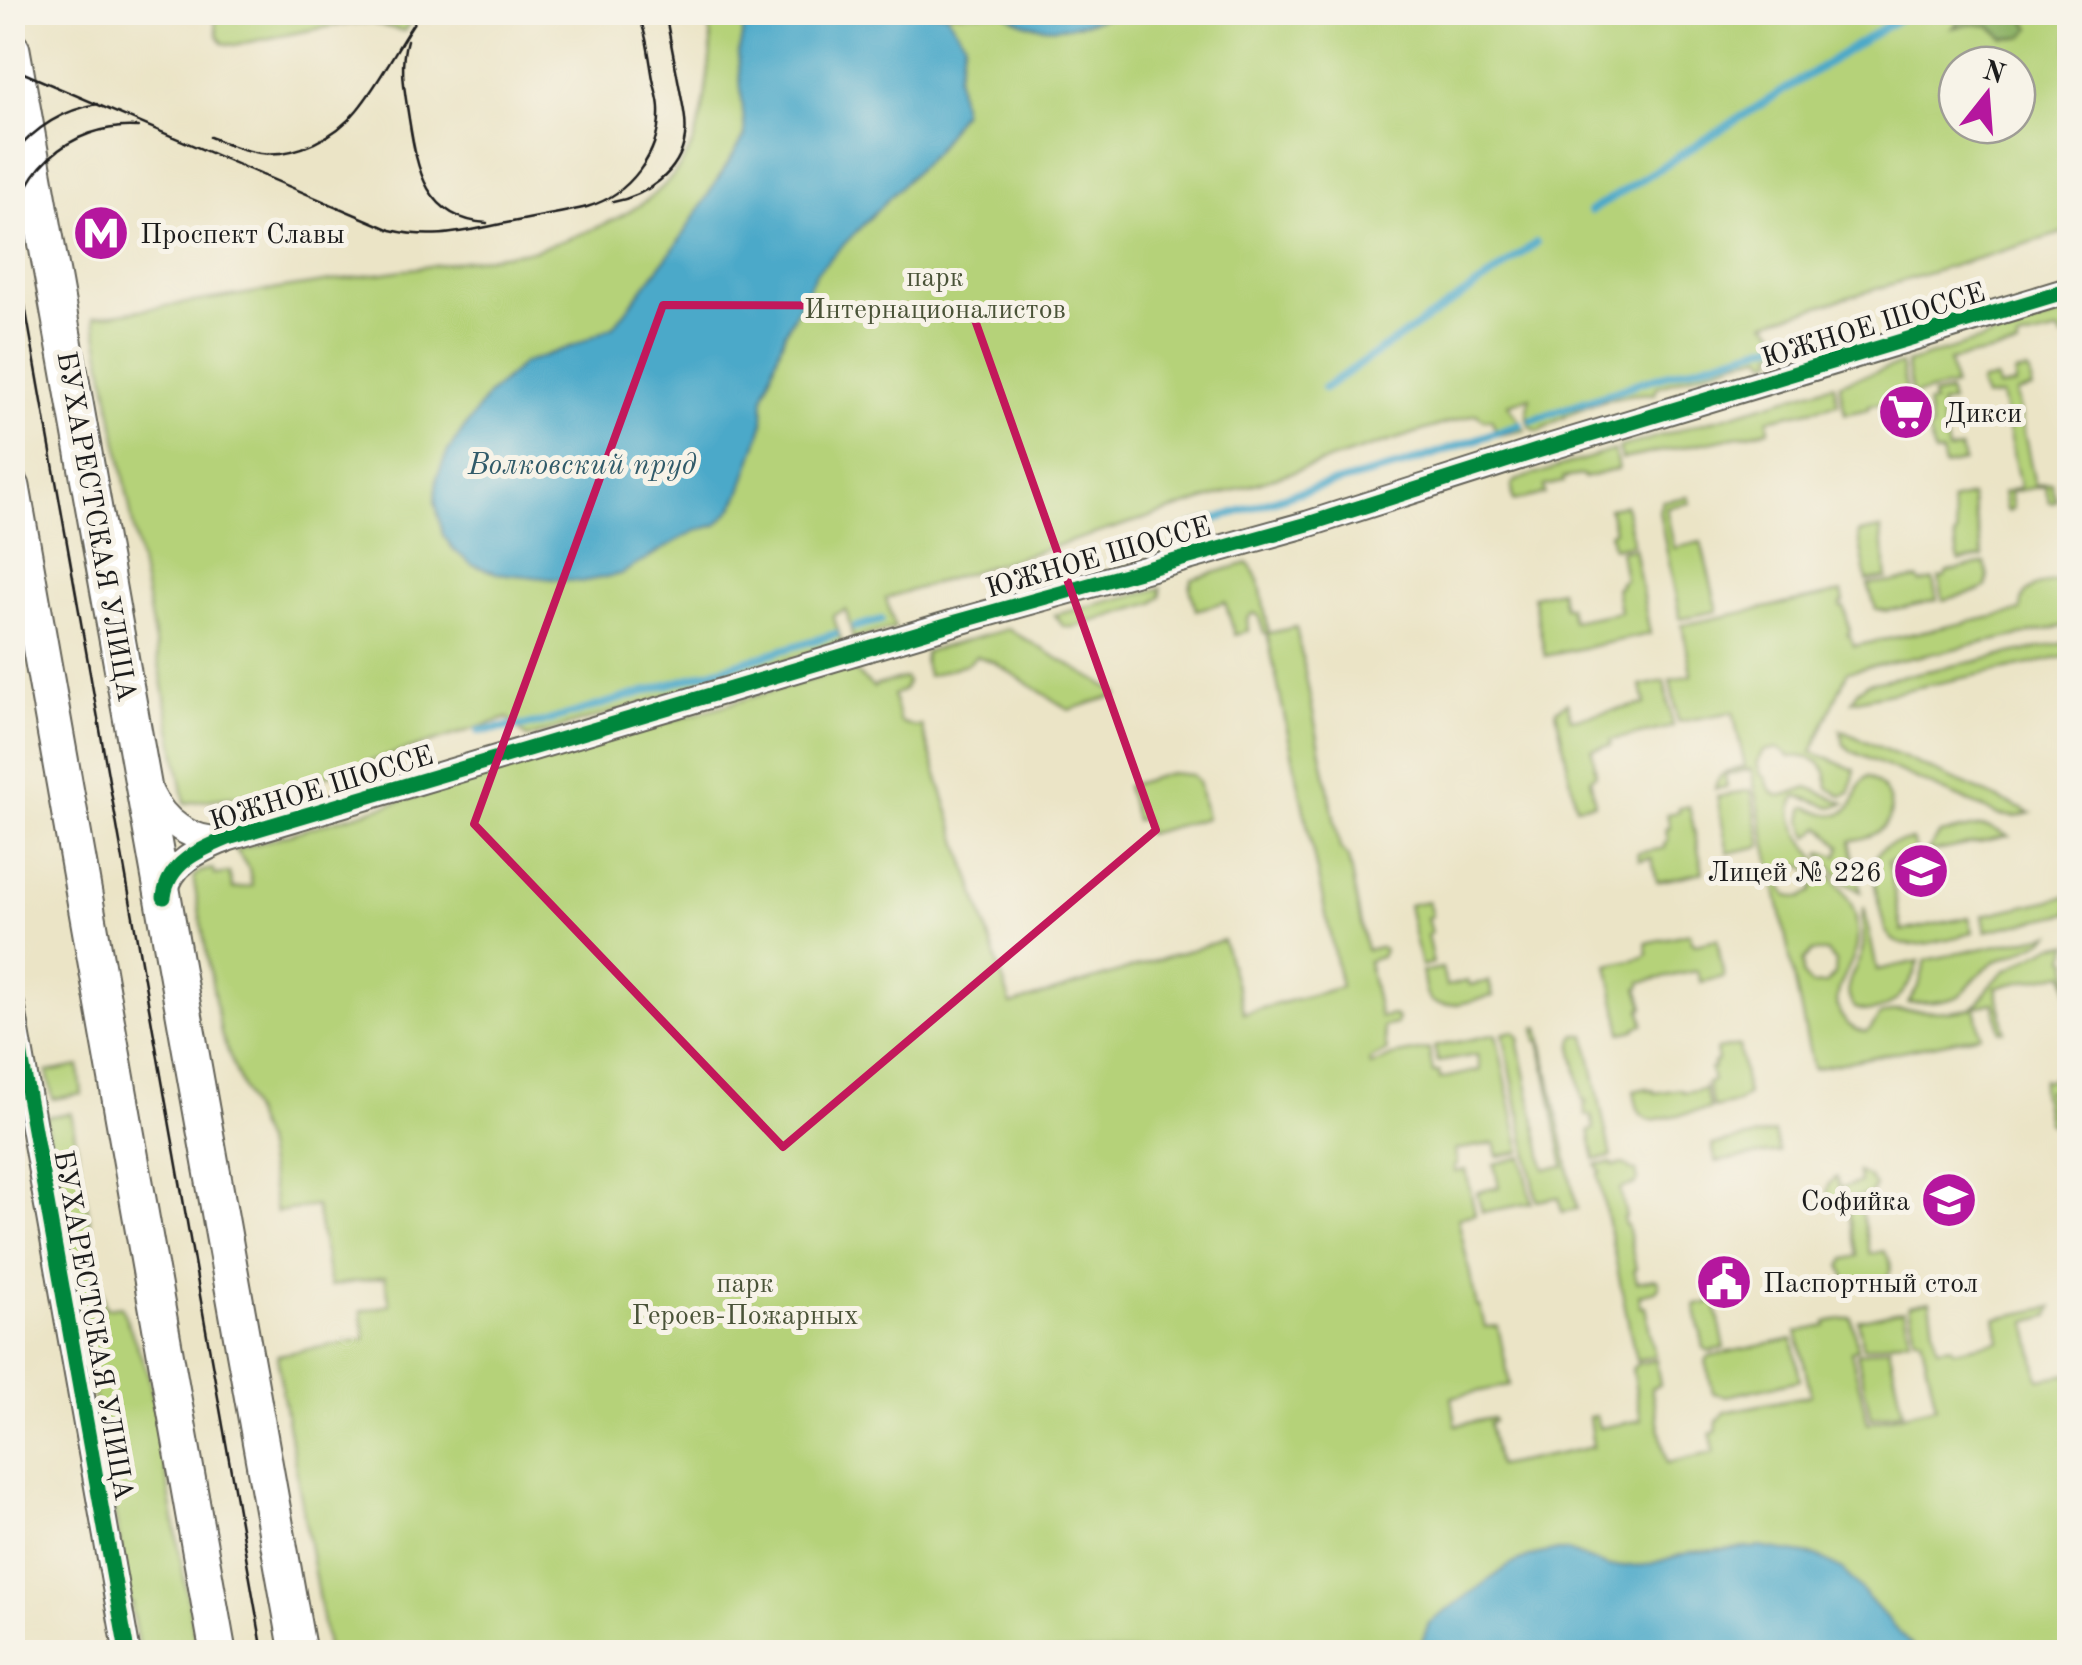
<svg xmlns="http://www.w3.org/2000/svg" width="2082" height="1665" viewBox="0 0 2082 1665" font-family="'Old Standard TT',serif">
<rect width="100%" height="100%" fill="#f7f3e8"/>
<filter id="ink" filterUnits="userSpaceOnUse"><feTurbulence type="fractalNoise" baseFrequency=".01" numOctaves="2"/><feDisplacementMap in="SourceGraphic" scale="20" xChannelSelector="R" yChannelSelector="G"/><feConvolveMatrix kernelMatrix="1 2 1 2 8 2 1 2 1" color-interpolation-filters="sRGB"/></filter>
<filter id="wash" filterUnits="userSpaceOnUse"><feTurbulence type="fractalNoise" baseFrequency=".0048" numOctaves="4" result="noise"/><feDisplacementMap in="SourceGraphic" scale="40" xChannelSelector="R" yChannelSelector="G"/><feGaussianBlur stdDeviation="2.25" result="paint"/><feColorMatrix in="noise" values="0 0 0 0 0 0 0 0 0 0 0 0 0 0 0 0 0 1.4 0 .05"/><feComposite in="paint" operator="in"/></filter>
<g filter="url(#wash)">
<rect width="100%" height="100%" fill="#ebe4c6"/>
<g fill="#b5d279" stroke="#68774a" stroke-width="2.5" fill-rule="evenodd">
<path d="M213,13V12L416,13L404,31L368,22L337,25L234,45L223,43L218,36Z"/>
<path d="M705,13H2069V231L1766,322L1789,343L1786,348L1773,352L1775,359L1767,361L1763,355L1738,360L1657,387L1655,394C1613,391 1574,410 1539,431C1521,427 1528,409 1530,397L1508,404L1525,430L1498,435L1491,419L1484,420L1476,414L1166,512L886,598L895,628L853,639L846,610L833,615L842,643L527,738L508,718L277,791L185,803L94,317L535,250C624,220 695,195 706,89C708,74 711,58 711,43C711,33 707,22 705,13ZM1957,65H2017V125H1957Z"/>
<path d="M2069,313V336L2061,338L2059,332L2018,341V347L1949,361L1954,386L1912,395L1906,363Z"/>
<path d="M1901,364L1908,400L1869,405V409L1845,414L1839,383Z"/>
<path d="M2027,371L2030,374L2032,389L2016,393L2035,485L2051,483L2056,501L2053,503L2049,502L2045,486L2010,492L2013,508L2009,512L2006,510L2003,493L2020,487L2001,396L1985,398L1980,384L1982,381L1996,379L1998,388L2015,385V374Z"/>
<path d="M1834,384L1838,404L1768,419L1769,430L1622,459L1619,448Z"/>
<path d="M1949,392L1952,402L1941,404L1940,410L1948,451L1961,449L1964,462L1944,466L1941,453L1934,454L1928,430L1932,429L1927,404L1933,403L1932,396Z"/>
<path d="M1614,450L1618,469L1584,478L1583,475L1563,478L1564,482L1544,486L1545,494L1513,501L1512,484L1517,480Z"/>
<path d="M1971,496L1983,557L1959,562L1954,537L1957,534L1951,501Z"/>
<path d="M1688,497L1690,503L1666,507L1674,548L1701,542L1718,611L1680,618L1659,511L1662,501Z"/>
<path d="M1625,505L1633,544L1613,548L1610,533L1614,531L1609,508Z"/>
<path d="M1881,529L1887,578L1867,581L1858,533Z"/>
<path d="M1634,548L1650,634L1545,656L1533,596L1560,590L1564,607H1569L1572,621L1620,612L1616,587L1620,586V582L1625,580L1620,551Z"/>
<path d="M1248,563L1259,580L1269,633L1296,627L1340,848L1348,857L1366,950L1379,947L1384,950L1381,957L1368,961L1380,1017L1394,1015L1398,1020L1396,1024L1383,1027L1387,1051L1370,1060L1371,1066L1392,1056L1429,1049L1433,1073L1439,1072L1440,1079L1480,1070L1477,1055L1438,1062L1434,1047L1496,1034L1521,1152L1498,1156L1495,1143L1455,1150L1457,1165L1454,1166L1455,1172L1466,1170L1475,1214L1458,1218L1477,1307H1480L1485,1327L1498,1326L1510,1385L1452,1397L1456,1425L1493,1418L1494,1421L1489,1423L1498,1466L1593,1447L1589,1417L1596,1416L1599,1428L1641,1420L1632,1369L1637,1364L1656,1360L1660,1385L1651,1388L1667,1463L1714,1452L1711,1433L1716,1431L1717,1421L1725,1412L1811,1395L1797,1332L1826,1326V1322L1851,1317L1858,1349L1851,1351L1868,1423L1936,1406L1921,1337H1915L1909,1305L1930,1301L1937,1348L1951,1346L1953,1350L2000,1341L1996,1318L2053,1307L2049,1316L2027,1322L2039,1379L2069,1374V1652H328L282,1390L277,1355L365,1339L361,1311L390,1305L385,1277L330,1286L316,1206L276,1212L264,1143L221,1034L194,882C193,871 204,871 213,869L215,875L229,873L233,889L252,886L249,869L236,850L850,668L874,688L876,685L905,678L907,682L904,690L893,695L900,722L915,727L921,725L1011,1005L1223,940L1244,1013L1341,987L1267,633H1264L1258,615L1253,613L1247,618L1248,631L1235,634L1225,602L1196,610L1190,588L1192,579Z"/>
<path d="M1985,563L1988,577L1986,587L1979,591L1943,600L1939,578H1944L1947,572Z"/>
<path d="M1918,579L1920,583L1933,580L1937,600L1887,611L1876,609L1868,585Z"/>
<path d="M2069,579V625L1848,671L1812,752L1855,770L1850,793L1842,796L1828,788C1827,783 1828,777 1826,772C1820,758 1802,755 1789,757L1788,754L1777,748L1764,751L1757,763L1761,775L1766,778C1772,808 1791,791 1808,787L1845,803L1832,807L1798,796L1795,798C1777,837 1852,882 1856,919C1857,929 1859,940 1856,950C1849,974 1824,999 1846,1022C1853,1029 1857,1031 1867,1032L1871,1028L1880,1015L1897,1010L1950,1012L1971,1009L1979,1002L1992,983L2005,971L2054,945L2069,944L2066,958L2069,960V997L2065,973L1996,987L2005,1031H2000L1994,1003L1975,1007L1981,1035L1813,1069L1751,769L1725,775L1727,787L1715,789C1717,771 1730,771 1745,767L1733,712L1678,722L1670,680L1692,675L1682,625L1842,592L1844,602L1841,603V607H1844L1850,631L1848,635H1850L1854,646L2021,611C2020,582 2048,584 2069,579ZM1794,864L1807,867L1815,878L1812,891L1801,898L1788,896L1781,885L1783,871ZM1812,952H1826L1836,962L1835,975L1826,984L1812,985L1803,975V961Z"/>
<path d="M1161,588V596L1154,603L1075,627H1064L1054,615Z"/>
<path d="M1008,629L1116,692L1118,695L1069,710L994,662L976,656L969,663L928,676L924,663L925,652Z"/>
<path d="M2069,642V656L1852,701L1857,691L1868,683Z"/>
<path d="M1664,681L1673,727L1611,740V745L1592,749L1596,774L1590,778L1595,803L1576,806L1556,710L1567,702L1571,719L1645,704L1641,686Z"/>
<path d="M1840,730L2031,813L2016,817L1999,815L1853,752L1844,745Z"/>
<path d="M1170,773L1192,775L1198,781L1206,818L1147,834L1143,819L1135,820L1126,786Z"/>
<path d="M1868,776C1891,788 1902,820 1874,834C1867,838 1857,839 1850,841L1861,892L1844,882L1820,854L1822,852L1838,856L1841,846L1821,827L1809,837L1802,821L1804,808L1808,807C1826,816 1847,821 1856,797C1859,787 1859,783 1868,776Z"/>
<path d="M1751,790L1762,846L1728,853L1717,797Z"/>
<path d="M1689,806L1703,872L1657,882L1652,858L1639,860L1638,853L1665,848L1664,844L1668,842L1666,829L1670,828L1667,814L1679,812V808Z"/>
<path d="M1982,826L1992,828L2008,836L1926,853L1940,834Z"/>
<path d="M1912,840L1918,855L1888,861L1902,931L1969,917L1973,933C1954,937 1912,951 1896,942C1890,939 1889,935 1885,930C1881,911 1865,864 1881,850C1889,843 1901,842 1912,840Z"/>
<path d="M2069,896V913L1986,931L1983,915Z"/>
<path d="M1428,901L1432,916L1427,918L1431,933L1427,935L1433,963L1421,966L1408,905Z"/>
<path d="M1864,907L1877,970L1919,961C1910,989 1888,1021 1855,1008C1837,984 1859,971 1863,947C1865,934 1860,920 1864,907Z"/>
<path d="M1690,933L1692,941L1695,944L1717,939L1724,977L1701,982L1697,971L1641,982V986L1638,988L1644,1007L1641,1008L1644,1024L1635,1028V1030L1622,1033L1608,965L1644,957L1648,954L1646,943Z"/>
<path d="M2051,934C2032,951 2006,953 1986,968C1974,976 1969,991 1957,997C1942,1003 1923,1003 1908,1003L1919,985L1926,960Z"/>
<path d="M1442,968L1446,986L1468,981L1470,985L1489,981L1493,996C1477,999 1437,1014 1428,997C1424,991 1424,979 1422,972Z"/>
<path d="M1539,1027L1577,1209L1562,1212L1559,1197L1537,1201L1521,1121V1113H1519L1503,1033L1515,1031L1520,1039L1519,1044L1545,1169L1564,1167L1540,1041H1537L1535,1028Z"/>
<path d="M1576,1035H1586L1611,1157L1595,1160L1589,1131L1594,1129L1591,1115L1586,1116L1584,1105L1586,1104V1101H1583L1572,1046L1573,1039Z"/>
<path d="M1739,1046L1747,1095L1736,1103L1713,1108L1707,1083L1713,1081L1710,1069L1714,1068L1713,1063L1718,1061L1716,1050Z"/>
<path d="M79,1066L82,1094L53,1099L47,1072Z"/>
<path d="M2069,1073V1086L2047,1091L2052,1116L2069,1113V1134L2067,1123L2052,1125L2047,1122L2041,1090L2043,1079L2048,1081L2058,1075Z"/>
<path d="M1704,1087L1710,1109L1652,1120C1636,1117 1637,1104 1634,1091L1647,1088L1648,1091L1653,1090L1655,1093L1680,1089L1683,1092L1703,1089Z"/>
<path d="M71,1113L105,1308L121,1306L149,1376L197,1652H139L131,1607L133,1604L130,1603L98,1418L100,1417L97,1414L93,1391L96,1390L95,1387H92L45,1117Z"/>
<path d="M1774,1133L1779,1152L1716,1162L1712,1145Z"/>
<path d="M1522,1157L1532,1203L1482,1212L1477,1192L1499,1187L1494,1164Z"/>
<path d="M1612,1163L1613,1166L1624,1164L1632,1171H1636L1638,1180L1636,1184L1620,1189L1626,1217L1623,1218L1625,1225H1627L1636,1269L1634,1270L1637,1282L1655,1279L1659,1282V1287L1656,1291L1639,1295L1641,1307H1645L1655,1356L1636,1360L1598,1174L1601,1172L1596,1165Z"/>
<path d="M1858,1172L1869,1177L1875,1186L1871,1194L1855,1198L1857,1210H1861L1870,1254L1884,1251C1902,1276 1881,1284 1858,1287L1847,1281L1841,1266L1845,1259L1858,1256L1848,1212L1853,1210L1850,1199L1833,1201L1828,1199C1825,1190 1829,1182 1837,1177L1839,1188L1860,1183Z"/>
<path d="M1715,1302L1725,1348L1709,1351L1704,1348L1695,1305Z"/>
<path d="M1904,1310L1910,1338L1863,1348L1858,1320Z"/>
<path d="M1793,1339L1800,1380L1727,1396L1713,1393L1706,1361L1709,1356Z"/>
<path d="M1889,1347L1903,1411L1871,1418L1857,1354Z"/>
</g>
<path fill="#90b469" stroke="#566842" stroke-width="2.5" d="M1968,12C1990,12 2020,6 2031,28L2023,37L2004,38L1990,26L1971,24L1952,28Z"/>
<g fill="#4ba9c9" stroke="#346272" stroke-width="2.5">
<path d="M747,13H946L965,42L957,77L962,111L935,151L816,273L785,333L764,395L763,426L741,491L733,508L717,525L696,531L675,542L621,574L581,582L497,573L472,565L454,550L443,535L435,501L437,477L448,451L488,395L523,363L573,346L614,326L677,244L745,136L738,55Z"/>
<path d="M1004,13H1117C1079,27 1041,37 1004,13Z"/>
<path d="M1760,1547L1817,1556L1844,1571L1917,1652H1408L1422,1642L1429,1623L1510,1565L1534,1555L1553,1551H1568L1609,1567L1646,1565L1691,1552Z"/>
</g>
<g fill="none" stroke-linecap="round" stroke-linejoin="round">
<g stroke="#4ba9c9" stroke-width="8">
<path d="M1591,211L1909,12"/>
<path d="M1324,388L1486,280L1536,243"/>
<path d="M1532,420L1638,383L1825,329"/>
<path d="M1179,531L1296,493L1400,466L1520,424"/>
<path d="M855,627L881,620"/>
<path d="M479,731L538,724L835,634"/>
</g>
</g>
</g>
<g filter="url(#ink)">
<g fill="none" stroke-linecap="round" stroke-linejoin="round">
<g stroke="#646258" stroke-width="29">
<g id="minor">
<path d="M150,792C165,823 189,840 224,840"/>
<path d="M164,897C168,863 199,850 228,838L953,623L1308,524L1537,451L2070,290"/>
<path d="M12,1006L127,1652"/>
</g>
</g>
<g stroke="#646258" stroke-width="39">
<g id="secondary">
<path d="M12,50L298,1652"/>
<path d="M12,487L218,1652"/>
</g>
</g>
<use href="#minor" stroke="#fff" stroke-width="25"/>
<use href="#secondary" stroke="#fff" stroke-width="35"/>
<g stroke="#1c1c1c" stroke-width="2.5">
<path d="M407,40C399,67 405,92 409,119C417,170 426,219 487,223"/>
<path d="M12,68L391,230C435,241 468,230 512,222C536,217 562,213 587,207C629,195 661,154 659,109C659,99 655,89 653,79C649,57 647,33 637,12"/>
<path d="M210,137C226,143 243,151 261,153C296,157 336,137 357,110C382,80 398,44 421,12"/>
<path d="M12,156C35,127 62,110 98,104"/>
<path d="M613,202C646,196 680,173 685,137C687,122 683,106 680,90C675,64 670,38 665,12"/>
<path d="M12,232L263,1652"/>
<path d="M16,245C9,175 71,122 138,127"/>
</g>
<g stroke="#f7f3e8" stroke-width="21">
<g id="cycleway">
<path d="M164,897C168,863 199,850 228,838L953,623L1308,524L1537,451L2070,290"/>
<path d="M12,1006L127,1652"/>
</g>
</g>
<use href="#cycleway" stroke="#00873e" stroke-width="15"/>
</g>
</g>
<path fill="none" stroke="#c2185b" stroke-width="8" stroke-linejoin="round" d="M663,305L970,306L1156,830L783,1147L474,824Z"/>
<defs>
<g id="metro-disc" transform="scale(2.875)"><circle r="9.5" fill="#b5179e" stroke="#f7f3e8"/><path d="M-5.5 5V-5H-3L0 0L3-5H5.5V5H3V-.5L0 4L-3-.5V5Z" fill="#fff"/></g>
<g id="supermarket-disc" transform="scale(2.875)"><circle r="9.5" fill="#b5179e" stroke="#f7f3e8"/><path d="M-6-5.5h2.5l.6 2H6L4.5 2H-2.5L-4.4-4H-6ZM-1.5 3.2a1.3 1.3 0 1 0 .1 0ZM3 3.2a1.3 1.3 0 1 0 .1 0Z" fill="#fff"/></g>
<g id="school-disc" transform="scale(2.875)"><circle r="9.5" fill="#b5179e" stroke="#f7f3e8"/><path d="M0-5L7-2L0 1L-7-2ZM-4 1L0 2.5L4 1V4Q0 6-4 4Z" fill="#fff"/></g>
<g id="civic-disc" transform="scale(2.875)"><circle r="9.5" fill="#b5179e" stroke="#f7f3e8"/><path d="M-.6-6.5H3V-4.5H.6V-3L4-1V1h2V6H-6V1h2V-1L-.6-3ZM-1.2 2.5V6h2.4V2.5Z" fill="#fff"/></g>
</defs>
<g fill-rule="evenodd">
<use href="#metro-disc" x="101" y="233"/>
<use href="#supermarket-disc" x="1906" y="412"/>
<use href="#school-disc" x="1921" y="871"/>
<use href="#school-disc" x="1949" y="1200"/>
<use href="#civic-disc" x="1724" y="1282"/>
</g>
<g text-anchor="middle" stroke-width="10" stroke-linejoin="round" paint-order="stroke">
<g font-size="28" fill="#1c1c1c" stroke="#f7f3e8" text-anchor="start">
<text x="140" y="243">Проспект Славы</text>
<text x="1945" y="422">Дикси</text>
<text x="1882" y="881" text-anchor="end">Лицей № 226</text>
<text x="1910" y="1210" text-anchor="end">Софийка</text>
<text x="1763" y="1292">Паспортный стол</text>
</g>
<g font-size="28" fill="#4a5338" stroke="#f7f3e8">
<text x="935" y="286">парк<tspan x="935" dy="32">Интернационалистов</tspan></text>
<text x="745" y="1292">парк<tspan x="745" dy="32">Героев-Пожарных</tspan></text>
</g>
<g font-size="28" fill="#1c1c1c" stroke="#f7f3e8">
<text transform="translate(1873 324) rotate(-17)" y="10">ЮЖНОЕ ШОССЕ</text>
<text transform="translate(98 526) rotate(80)" y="10">БУХАРЕСТСКАЯ УЛИЦА</text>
<text transform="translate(1098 556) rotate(-16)" y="10">ЮЖНОЕ ШОССЕ</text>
<text transform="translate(321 787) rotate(-17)" y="10">ЮЖНОЕ ШОССЕ</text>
<text transform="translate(95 1325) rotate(80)" y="10">БУХАРЕСТСКАЯ УЛИЦА</text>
</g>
<g font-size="30" font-style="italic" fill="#315b6a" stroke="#f7f3e8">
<text x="582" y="474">Волковский пруд</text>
</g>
</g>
<rect width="2082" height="1665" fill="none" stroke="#f7f3e8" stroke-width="50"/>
<g transform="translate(1987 95) rotate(17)"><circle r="48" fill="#f7f3e8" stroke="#9f9d96" stroke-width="2.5"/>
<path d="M0-8L18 38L0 25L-18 38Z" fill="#b5179e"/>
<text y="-15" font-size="28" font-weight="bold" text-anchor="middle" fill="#1c1c1c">N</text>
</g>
</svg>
